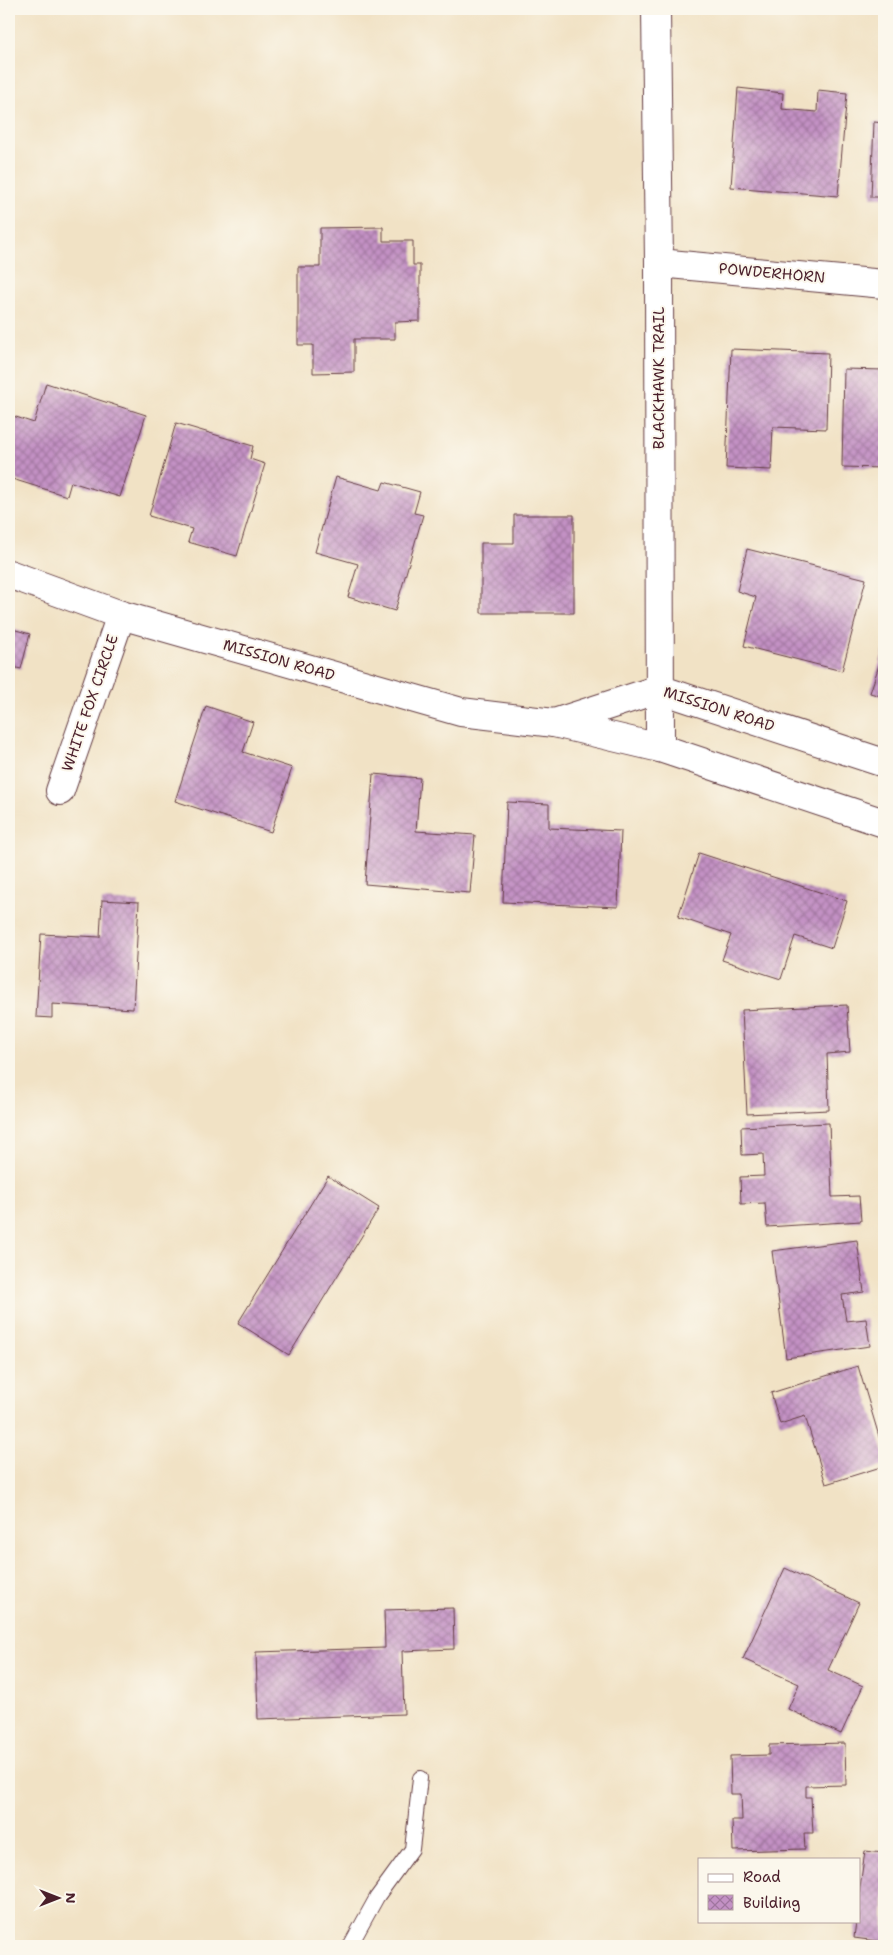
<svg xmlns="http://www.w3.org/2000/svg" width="893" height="1955" viewBox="0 0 893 1955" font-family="'Shantell Sans',sans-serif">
<defs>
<pattern id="building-cross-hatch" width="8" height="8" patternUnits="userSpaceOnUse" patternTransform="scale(1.25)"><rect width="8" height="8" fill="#c391c4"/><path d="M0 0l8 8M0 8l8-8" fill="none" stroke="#a0769f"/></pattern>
</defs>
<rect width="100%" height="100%" fill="#fbf7ec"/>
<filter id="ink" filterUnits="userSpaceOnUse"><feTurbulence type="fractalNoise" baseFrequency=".02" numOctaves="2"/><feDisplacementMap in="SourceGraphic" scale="10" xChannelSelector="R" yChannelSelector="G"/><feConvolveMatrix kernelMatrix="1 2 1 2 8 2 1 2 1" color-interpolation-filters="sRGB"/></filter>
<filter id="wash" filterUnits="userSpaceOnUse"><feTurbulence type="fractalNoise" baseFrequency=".0096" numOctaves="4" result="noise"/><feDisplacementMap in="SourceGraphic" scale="20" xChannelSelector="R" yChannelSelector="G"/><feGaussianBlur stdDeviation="1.12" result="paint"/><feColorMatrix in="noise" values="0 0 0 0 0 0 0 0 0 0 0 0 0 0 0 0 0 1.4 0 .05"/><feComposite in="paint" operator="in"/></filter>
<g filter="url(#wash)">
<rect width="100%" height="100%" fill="#f1e2c5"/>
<g id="blocks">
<g fill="url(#building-cross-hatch)">
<path d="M738,88L783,93L782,109L817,112L818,90L847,93L838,196L731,187Z"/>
<path d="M874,122L884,123V197H871Z"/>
<path d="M383,227V241H413V265H420V321L395,322V339H354V372L313,373V345H298V267H320V228Z"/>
<path d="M731,349L828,353L826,429L773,427L771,470L726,468Z"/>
<path d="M844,369L884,370V468L842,467Z"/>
<path d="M46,383L146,415L120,497L71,482L67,496L9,478V430L13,416L34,423Z"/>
<path d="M176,423L253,446L250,459L265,464L237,556L188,542L192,529L149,516Z"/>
<path d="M336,477L381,490L384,482L420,492L414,513L423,515L395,611L348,597L358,564L315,552Z"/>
<path d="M514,515H574V613H481V543H514Z"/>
<path d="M747,549L866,579L842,671L744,646L756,597L737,591Z"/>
<path d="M9,628L30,634L21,669L9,666Z"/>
<path d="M884,650V697L870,693Z"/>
<path d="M206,706L253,722L243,752L292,768L271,832L175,801Z"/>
<path d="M373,774L420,778L416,831L475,835L470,893L365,884Z"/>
<path d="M507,802L549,804V828L621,831L618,907L503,902Z"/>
<path d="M699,853L847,901L832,948L795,936L781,979L722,960L731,935L678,917Z"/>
<path d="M102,900L139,902L133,1009L52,1004V1018L36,1017L41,934L100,937Z"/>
<path d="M847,1005L850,1052L827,1054L829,1110L747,1114L742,1010Z"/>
<path d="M829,1123L832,1197L859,1196L861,1221L767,1227L765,1203L741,1204L740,1177L764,1176L763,1154L742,1155L741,1127Z"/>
<path d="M328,1176L379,1208L289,1355L238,1323Z"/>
<path d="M857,1240L864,1292L842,1295L846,1321L866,1319L870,1346L786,1358L772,1251Z"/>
<path d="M858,1366L884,1453V1466L826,1484L805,1416L780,1424L771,1393Z"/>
<path d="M785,1568L859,1603L828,1670L863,1686L841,1734L788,1709L799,1684L743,1659Z"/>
<path d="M453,1608L454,1649L402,1651L404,1714L258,1719L256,1652L385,1648L384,1610Z"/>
<path d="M845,1743L846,1785L806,1786V1797H811L813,1833H804L805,1849L733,1851L732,1820H742L741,1794H731L730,1756L769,1755V1745Z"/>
<path d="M865,1851L884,1853V1942L854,1938L856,1921H859V1894Z"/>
</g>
</g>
</g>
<g filter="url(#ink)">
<use href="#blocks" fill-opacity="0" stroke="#633c42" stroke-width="1"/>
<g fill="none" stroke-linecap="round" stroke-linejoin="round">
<g stroke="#633c42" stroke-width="16">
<path id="service" d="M350,1946L377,1897L412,1849L420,1778"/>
</g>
<g stroke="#633c42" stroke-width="30">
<g id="minor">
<path d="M656,9L659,263L660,748"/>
<path d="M659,263L884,284"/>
<path d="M9,574L121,615L461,712L554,723L660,748L884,823"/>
<path d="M554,723L659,689L884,763"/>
<path d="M60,791L121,615"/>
</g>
</g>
<use href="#service" stroke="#fff" stroke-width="14"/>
<use href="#minor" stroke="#fff" stroke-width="28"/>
</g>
</g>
<g text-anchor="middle" stroke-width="4" stroke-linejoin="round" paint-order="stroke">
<g font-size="15" fill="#4a1f2b" stroke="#fbf7ec">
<text transform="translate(772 273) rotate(5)" y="5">POWDERHORN</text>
<text transform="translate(659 378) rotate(-90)" y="5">BLACKHAWK TRAIL</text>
<text transform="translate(279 660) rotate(16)" y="5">MISSION ROAD</text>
<text transform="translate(90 703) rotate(-71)" y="5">WHITE FOX CIRCLE</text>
<text transform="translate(719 709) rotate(18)" y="5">MISSION ROAD</text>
</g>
</g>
<rect width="893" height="1955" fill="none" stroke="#fbf7ec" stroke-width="30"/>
<rect x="698" y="1858" width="162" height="65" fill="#fbf7ec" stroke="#b4a19f"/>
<rect x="708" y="1874" width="25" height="8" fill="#ffffff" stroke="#b4a19f"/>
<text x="743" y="1882" font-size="15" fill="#4a1f2b">Road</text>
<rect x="708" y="1895" width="25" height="15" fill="url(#building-cross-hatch)" stroke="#b4a19f"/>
<text x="743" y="1908" font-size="15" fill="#4a1f2b">Building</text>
<g transform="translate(58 1898) rotate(90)" stroke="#fbf7ec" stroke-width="4" paint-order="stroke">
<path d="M0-4L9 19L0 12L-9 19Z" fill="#4a1f2b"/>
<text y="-8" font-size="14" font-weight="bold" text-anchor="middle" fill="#4a1f2b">N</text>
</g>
</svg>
